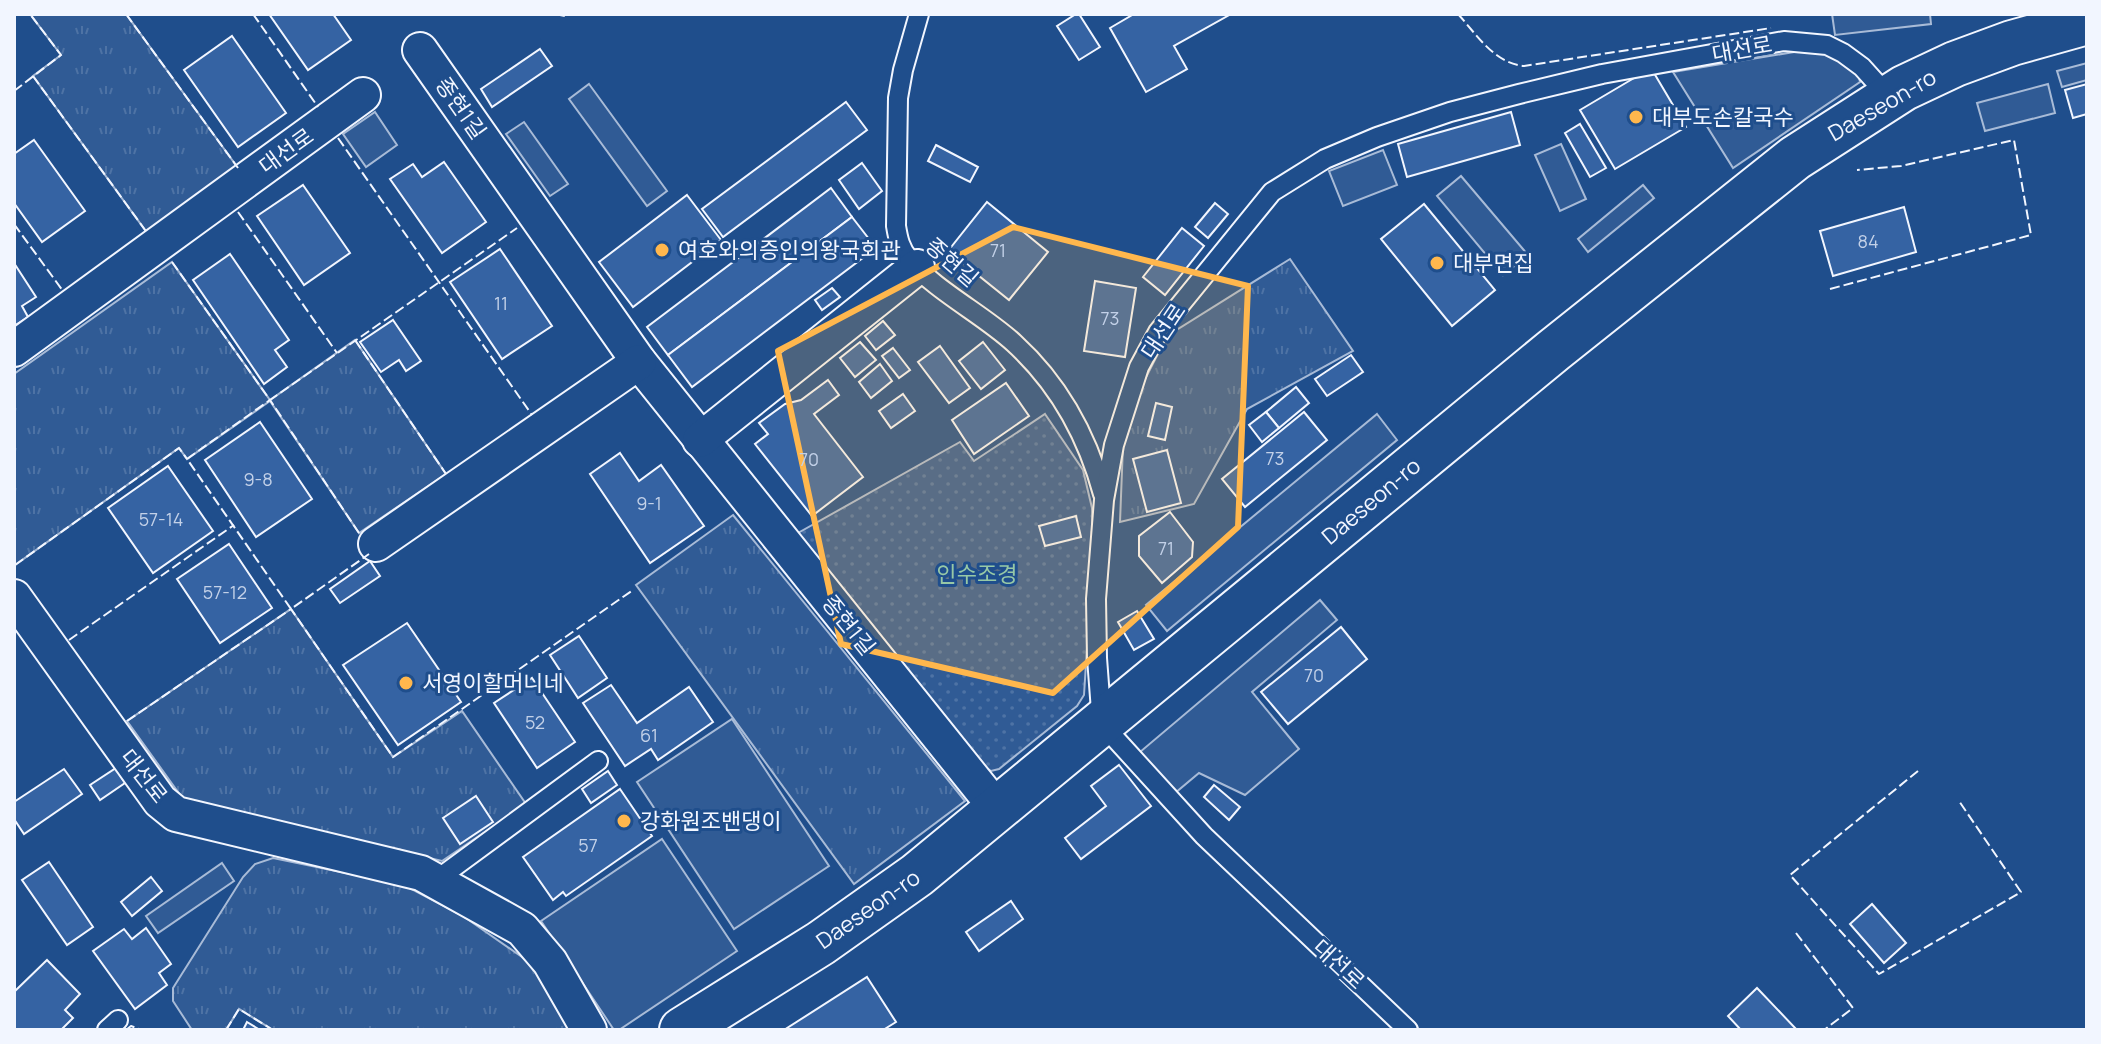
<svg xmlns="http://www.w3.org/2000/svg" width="2101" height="1044" viewBox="0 0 2101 1044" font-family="Manrope,'Noto Sans KR',sans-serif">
<defs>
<pattern id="grass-tufts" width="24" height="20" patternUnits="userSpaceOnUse" patternTransform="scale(2)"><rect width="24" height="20" fill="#305b95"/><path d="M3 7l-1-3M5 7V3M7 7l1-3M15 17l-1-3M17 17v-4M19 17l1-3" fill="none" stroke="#4e73a5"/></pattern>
<pattern id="park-dots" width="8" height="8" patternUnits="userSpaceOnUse" patternTransform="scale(2)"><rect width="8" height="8" fill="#305b95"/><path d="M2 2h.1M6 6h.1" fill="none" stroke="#4e73a5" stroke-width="1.8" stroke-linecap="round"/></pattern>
</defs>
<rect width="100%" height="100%" fill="#1f4e8c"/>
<g fill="url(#grass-tufts)" stroke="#a8bbd7" stroke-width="2">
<path d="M30,14H126L238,168L148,234L33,76L61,55Z"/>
<path d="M1290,259L1353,351L1247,409L1194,504L1120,522L1123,445L1136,397L1167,336Z"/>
<path d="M172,262L270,400L355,340L446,474L359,533L270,401L187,459L179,448L15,565L14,374Z"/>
<path d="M733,515L965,801L854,884L636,585Z"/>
<path d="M291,609L393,757L462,711L526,804L442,861L183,799L127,721Z"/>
<path d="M273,858L404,885L463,916L522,957L541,976L571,1030H273L239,1009L226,1030H192L173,1001V988L243,877L255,864Z"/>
</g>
<path fill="url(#park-dots)" stroke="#a8bbd7" stroke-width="2" d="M1045,414L1083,470L1092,508L1093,554L1084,695L1077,706L999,769L991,771L979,763L798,533L960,442L974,461Z"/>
<g fill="#305b95" stroke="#a8bbd7" stroke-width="2">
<path d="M1832,14H1930L1931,24L1835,35Z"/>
<path d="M1812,49L1833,52L1858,72L1860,82L1733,168L1673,72Z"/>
<path d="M2087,63V80L2062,87L2057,71Z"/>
<path d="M589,84L667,191L647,206L569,99Z"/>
<path d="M2048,84L2055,113L1985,131L1977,103Z"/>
<path d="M375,112L397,145L366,167L343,134Z"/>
<path d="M524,122L568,184L550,196L506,134Z"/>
<path d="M1561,144L1586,199L1560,211L1535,155Z"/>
<path d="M1383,150L1397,185L1343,206L1329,171Z"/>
<path d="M1461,176L1528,255L1503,275L1437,196Z"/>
<path d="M1643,185L1654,198L1588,252L1578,239Z"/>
<path d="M1377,414L1397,440L1167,631L1146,605Z"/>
<path d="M1320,600L1337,620L1252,692L1299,749L1245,795L1199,773L1175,793L1140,752Z"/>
<path d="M732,719L829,866L734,929L637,782Z"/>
<path d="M662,839L737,951L619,1030H614L541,921Z"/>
<path d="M222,863L234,881L158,933L146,916Z"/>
</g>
<g fill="#3563a3" stroke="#f2f6ff" stroke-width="2">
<path d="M269,14H333L351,40L308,70Z"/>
<path d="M1076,14H1079L1100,47L1079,60L1057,26Z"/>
<path d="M1134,14H1231L1174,46L1187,69L1146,92L1110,28Z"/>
<path d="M232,36L286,113L238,147L184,70Z"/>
<path d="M540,49L552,66L492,107L481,89Z"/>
<path d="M1651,68L1686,127L1615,169L1580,110Z"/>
<path d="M2087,84V114L2073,118L2065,90Z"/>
<path d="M846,102L867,130L723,237L702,209Z"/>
<path d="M1511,112L1520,145L1407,177L1398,144Z"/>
<path d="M1580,124L1606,168L1590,177L1565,133Z"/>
<path d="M34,140L85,211L42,242L14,203V154Z"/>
<path d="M936,145L978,167L970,182L928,161Z"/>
<path d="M444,162L486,222L442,253L390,179L413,164L422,177Z"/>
<path d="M862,163L882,191L859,209L839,180Z"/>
<path d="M303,185L350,253L304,285L257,216Z"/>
<path d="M831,188L852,217L668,355L647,327Z"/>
<path d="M687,195L721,240L633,307L599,262Z"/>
<path d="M987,202L1048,252L1009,300L948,251Z"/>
<path d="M1215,203L1228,214L1208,238L1195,227Z"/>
<path d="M1424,204L1495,290L1452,326L1381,239Z"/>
<path d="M1904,207L1916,252L1833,276L1820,231Z"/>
<path d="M852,217L876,248L692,387L668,355Z"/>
<path d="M1182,228L1204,246L1165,295L1143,277Z"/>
<path d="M500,249L552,326L502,359L450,282Z"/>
<path d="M230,254L289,340L275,350L287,367L264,384L193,280Z"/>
<path d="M14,263L36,297L22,306L28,317L14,326Z"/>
<path d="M1095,281L1136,288L1125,357L1084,351Z"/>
<path d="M832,288L840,297L822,310L815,300Z"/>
<path d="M393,320L421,361L406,371L399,360L381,372L360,342Z"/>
<path d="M883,321L895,335L876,350L865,336Z"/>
<path d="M860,342L876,360L855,377L840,358Z"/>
<path d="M983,342L1005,370L981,389L959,361Z"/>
<path d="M940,346L970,388L949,403L918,362Z"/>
<path d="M893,348L910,370L899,378L882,356Z"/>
<path d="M1351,355L1363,372L1327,396L1315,379Z"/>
<path d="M880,364L892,381L871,398L859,382Z"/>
<path d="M828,380L839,395L814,414L863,477L812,516L755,444L768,434L759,423L785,404L801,400Z"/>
<path d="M1006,383L1029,416L974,454L952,420Z"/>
<path d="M1296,387L1309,403L1279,428L1266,412Z"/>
<path d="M903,394L915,411L891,428L879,411Z"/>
<path d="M1156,403L1172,407L1165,440L1148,436Z"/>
<path d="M1266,412L1279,428L1262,442L1249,425Z"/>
<path d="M1304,412L1327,440L1245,507L1222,479Z"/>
<path d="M260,422L312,499L256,537L205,460Z"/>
<path d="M1167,450L1181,503L1147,512L1133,459Z"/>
<path d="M620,453L639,481L661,465L704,526L650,563L590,474Z"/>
<path d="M168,466L213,531L153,573L108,508Z"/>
<path d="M1170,512L1193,542L1192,557L1162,583L1139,556V536Z"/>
<path d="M1076,516L1081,537L1045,546L1039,526Z"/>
<path d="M229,544L272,608L220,643L177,579Z"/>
<path d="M370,561L380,576L340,603L330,589Z"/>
<path d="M1137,611L1154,639L1134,650L1118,622Z"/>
<path d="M407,623L461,702L398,745L343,665Z"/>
<path d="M1341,627L1367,659L1288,724L1261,692Z"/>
<path d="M579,636L607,678L578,698L550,655Z"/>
<path d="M532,678L575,742L537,768L494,703Z"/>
<path d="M611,685L637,723L689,687L713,722L658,760L651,749L625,766L583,703Z"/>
<path d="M1119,765L1151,806L1081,859L1065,838L1106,806L1091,786Z"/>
<path d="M116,768L125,783L100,800L90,785Z"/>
<path d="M64,769L82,794L24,834L14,819V802Z"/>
<path d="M608,771L617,785L591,803L582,789Z"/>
<path d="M1214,785L1240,807L1229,820L1204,797Z"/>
<path d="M620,789L652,836L566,896L563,892L553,900L523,857Z"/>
<path d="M476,796L493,822L460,844L443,818Z"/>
<path d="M49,862L93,927L67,945L22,880Z"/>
<path d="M151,877L162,891L132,916L121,902Z"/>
<path d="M1011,901L1023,919L979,951L966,932Z"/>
<path d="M1872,904L1906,943L1884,963L1850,924Z"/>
<path d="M146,928L171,964L159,973L167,985L135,1009L93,951L124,929L132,939Z"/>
<path d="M47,960L80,994L65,1010L73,1018L61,1030H14V992Z"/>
<path d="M867,977L896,1022L883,1030H784Z"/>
<path d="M1757,988L1797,1030H1741L1728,1016Z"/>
<path d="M247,1022L260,1030H243Z"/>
</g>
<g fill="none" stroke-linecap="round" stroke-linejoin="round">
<g stroke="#f2f6ff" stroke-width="22">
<g id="lane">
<path d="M919,14L903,70L898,98L896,226C898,238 900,249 909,259C934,290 984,315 1014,343C1059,384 1087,435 1103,494"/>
<path d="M435,881L598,761"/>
<path d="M107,1030L118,1020"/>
<path d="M1408,1030L1204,836L1102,724L1097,658L1096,599L1104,500L1114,445L1139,367L1158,332L1272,192L1325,159L1377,137L1450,112L1519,94L1602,74L1784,41L1827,45L1843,53L1862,67L1889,97"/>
</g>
</g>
<g stroke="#f2f6ff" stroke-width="38">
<g id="street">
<path d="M420,50L639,362L998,810"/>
<path d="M14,349L363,95"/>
<path d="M700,440L917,267"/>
<path d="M376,544L639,362"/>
<path d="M14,597L160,801L176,814L421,873L522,929L550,962L589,1030"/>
</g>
</g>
<g stroke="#f2f6ff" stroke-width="48">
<path id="secondary" d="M682,1030L821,943L917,875L1554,350L1795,158L1904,88L1955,64L2012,43L2087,22"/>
</g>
<use href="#lane" stroke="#1f4e8c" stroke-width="18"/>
<use href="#street" stroke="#1f4e8c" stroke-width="34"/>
<use href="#secondary" stroke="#1f4e8c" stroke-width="44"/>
<g stroke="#f2f6ff" stroke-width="2" stroke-dasharray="10 4" stroke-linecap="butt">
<path d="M126,14L238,168"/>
<path d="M253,14L318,107"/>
<path d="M555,14L565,16L573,14"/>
<path d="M1458,14C1477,35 1494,63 1524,66L1771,28"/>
<path d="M33,76L148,234"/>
<path d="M14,91L61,55L30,14"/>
<path d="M338,138L532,415"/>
<path d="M238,212L337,353"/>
<path d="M14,224L63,291"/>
<path d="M172,262L270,400L517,228"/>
<path d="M1830,289L2031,235L2014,140L1901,166L1857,170"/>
<path d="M355,340L446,474"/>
<path d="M359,533L270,400L187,459L291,609L369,554"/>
<path d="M15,565L179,448L187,459"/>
<path d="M69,640L234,525"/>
<path d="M127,721L291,609L393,757L633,590"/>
<path d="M1918,771L1790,875L1879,974L2021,892L1959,801"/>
<path d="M1796,933L1853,1008L1824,1030"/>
<path d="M126,1030L131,1026L142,1030"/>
<path d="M226,1030L239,1009L273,1030"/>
</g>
</g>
<path fill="#ffb74d" fill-opacity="0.2" stroke="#ffb74d" stroke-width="6" stroke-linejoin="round" d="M1013,227L1248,286L1238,527L1053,693L841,644L778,351Z"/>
<g fill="#ffb74d" stroke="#1f4e8c" stroke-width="3">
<circle cx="1636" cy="117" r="8"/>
<circle cx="662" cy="250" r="8"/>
<circle cx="1437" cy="263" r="8"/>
<circle cx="406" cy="683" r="8"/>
<circle cx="624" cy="821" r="8"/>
</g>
<g text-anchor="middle" stroke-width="6" stroke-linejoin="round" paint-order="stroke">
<g font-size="18" fill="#c3d1e8">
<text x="1868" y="248">84</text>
<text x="998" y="257">71</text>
<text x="501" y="310">11</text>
<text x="1110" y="325">73</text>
<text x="1275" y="465">73</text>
<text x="809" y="466">70</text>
<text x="258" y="486">9-8</text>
<text x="649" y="510">9-1</text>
<text x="161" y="526">57-14</text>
<text x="1166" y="555">71</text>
<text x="225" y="599">57-12</text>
<text x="1314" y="682">70</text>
<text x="535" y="729">52</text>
<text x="649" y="742">61</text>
<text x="588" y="852">57</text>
</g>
<g font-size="22" fill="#f2f6ff" stroke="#1f4e8c">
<text transform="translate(1742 49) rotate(-10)" y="8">대선로</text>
<text transform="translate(1882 105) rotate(-30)" y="8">Daeseon-ro</text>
<text transform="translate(461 108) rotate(55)" y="8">종현1길</text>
<text transform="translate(286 151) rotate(-36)" y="8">대선로</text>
<text transform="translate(952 262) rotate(41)" y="8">종현길</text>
<text transform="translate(1163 331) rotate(-56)" y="8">대선로</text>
<text transform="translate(1371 501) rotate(-40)" y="8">Daeseon-ro</text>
<text transform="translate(849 625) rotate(51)" y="8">종현1길</text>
<text transform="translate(144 776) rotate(52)" y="8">대선로</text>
<text transform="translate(868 909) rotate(-35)" y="8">Daeseon-ro</text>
<text transform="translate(1339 964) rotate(43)" y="8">대선로</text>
</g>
<g font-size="22" fill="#f2f6ff" stroke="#1f4e8c" text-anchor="start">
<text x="1652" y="125">대부도손칼국수</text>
<text x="678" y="258">여호와의증인의왕국회관</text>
<text x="1453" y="271">대부면집</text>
<text x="422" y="691">서영이할머니네</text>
<text x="640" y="829">강화원조밴댕이</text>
</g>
<g font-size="22" fill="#97c8a6" stroke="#1f4e8c">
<text x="977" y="582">인수조경</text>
</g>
</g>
<rect width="2101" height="1044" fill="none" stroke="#f2f6ff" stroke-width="32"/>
</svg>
